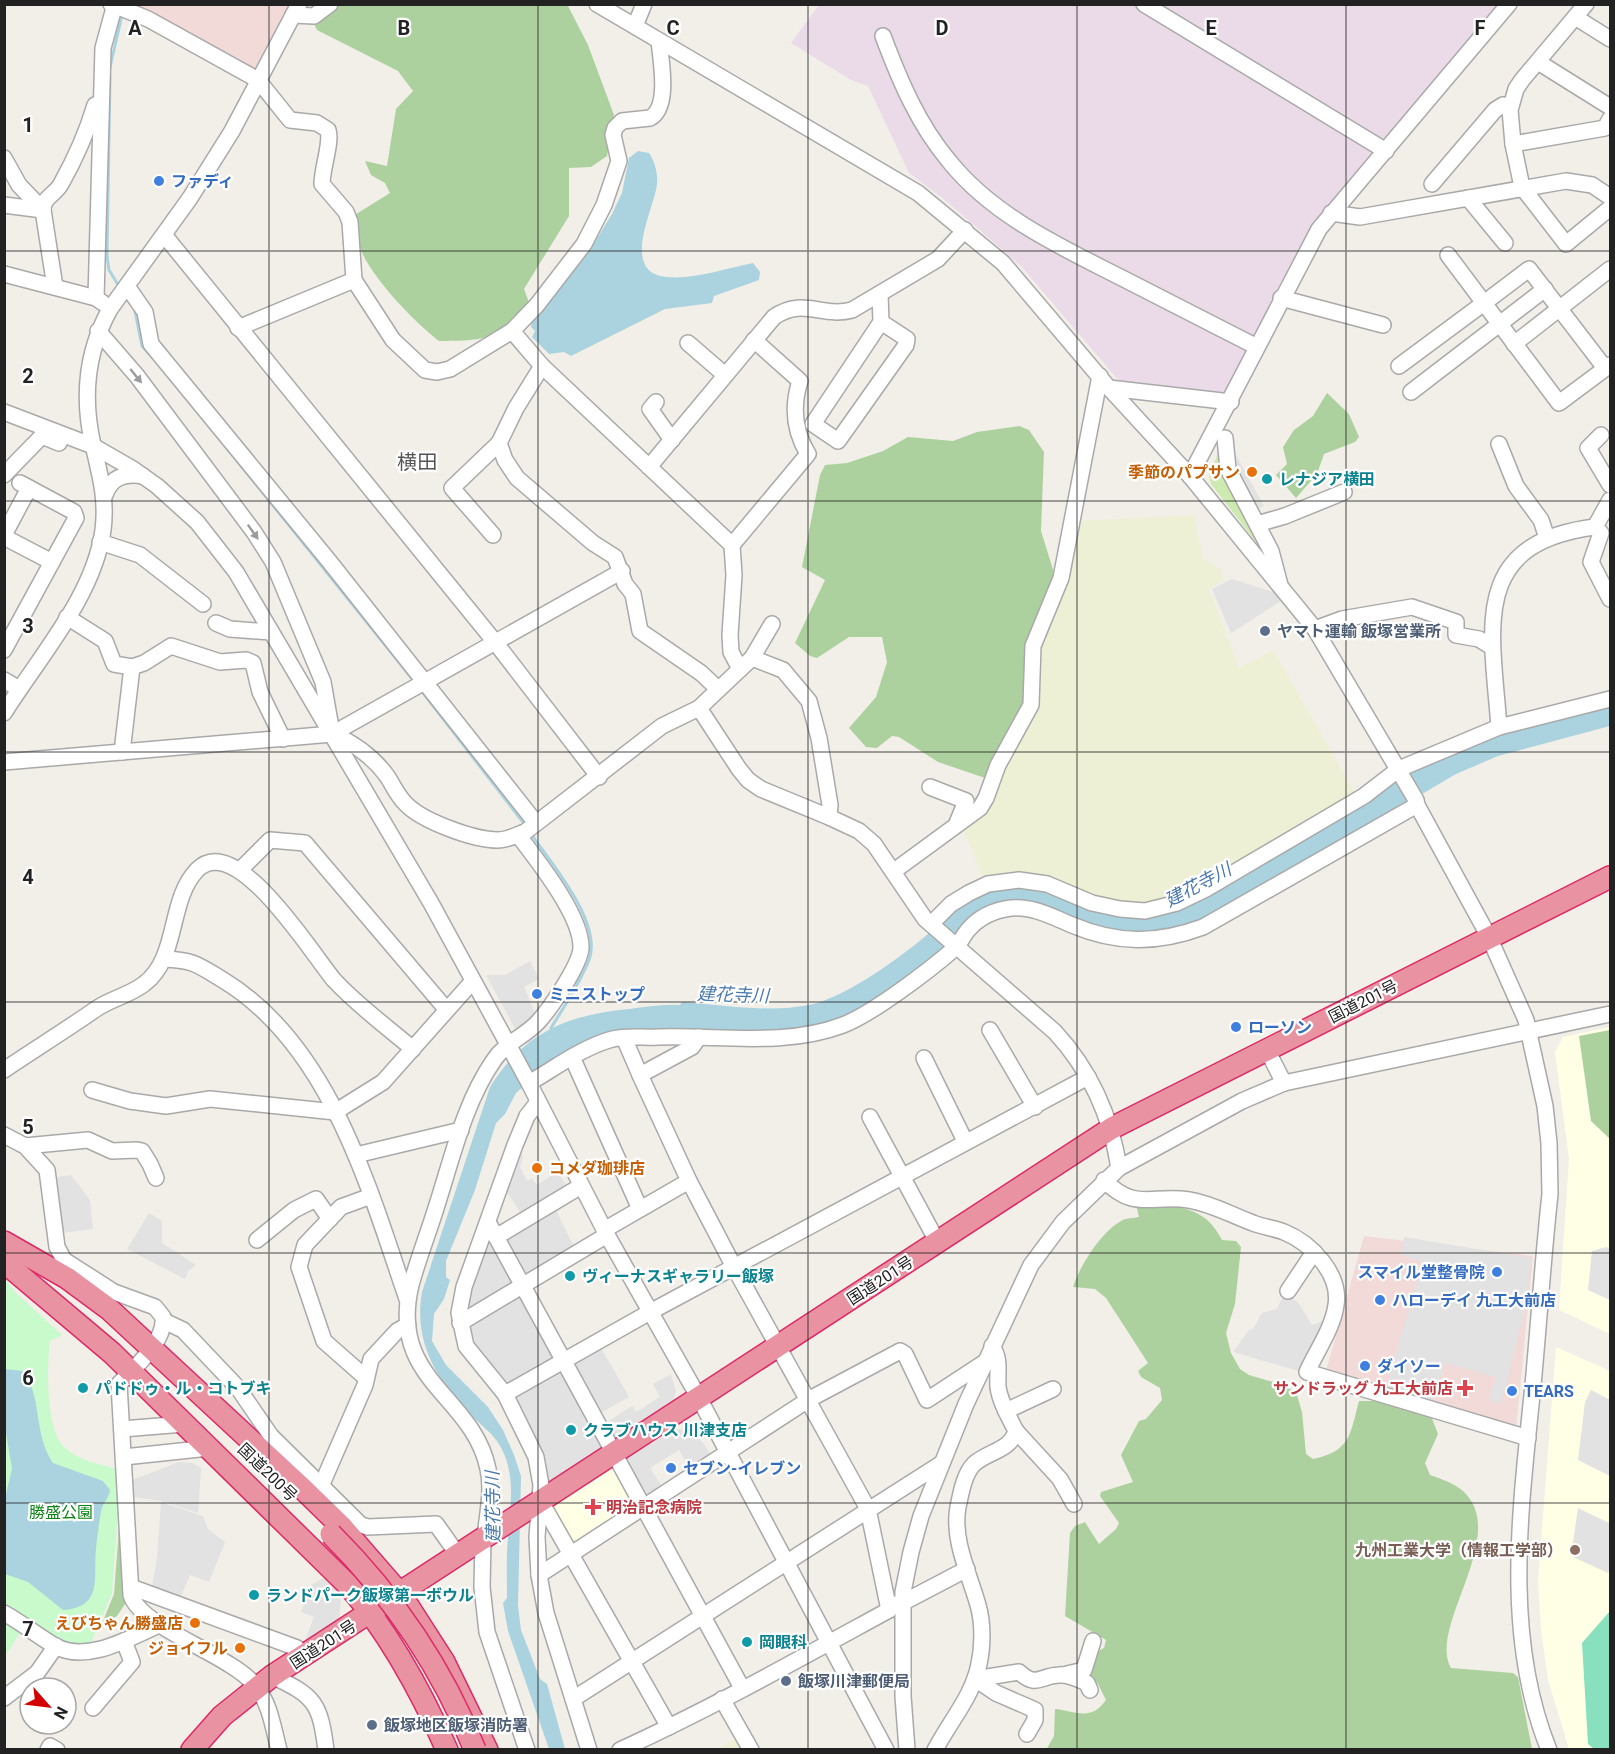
<svg xmlns="http://www.w3.org/2000/svg" width="1615" height="1754" viewBox="0 0 1615 1754" font-family="Roboto,'Noto Sans JP',sans-serif">
<rect width="100%" height="100%" fill="#f2efe9"/>
<g fill="#f2dad9">
<path d="M140,4L294,5L255,72L138,10Z"/>
<path d="M1364,1236L1533,1256L1516,1430L1365,1379L1325,1374Z"/>
</g>
<path fill="#ebdbe8" d="M819,5H1500L1322,215L1223,395L1119,381L1021,266L946,201L909,173L868,86L851,80L791,43Z"/>
<g fill="#ffffe5">
<path d="M1610,1027V1334L1559,1310L1569,1159L1555,1052L1563,1037Z"/>
<path d="M1556,1347L1610,1371V1749H1569L1548,1680L1541,1629L1538,1581Z"/>
<path d="M615,1462L640,1506L571,1551L547,1508Z"/>
</g>
<g fill="#eef0d5">
<path d="M1194,515L1203,558L1222,570L1223,581L1209,589L1239,668L1273,650L1355,793L1203,886L1145,907L985,881L962,827L986,811L1075,521Z"/>
<path d="M739,1736L747,1750H716Z"/>
</g>
<path fill="#cdebb0" d="M1220,449L1263,551L1211,484L1209,475Z"/>
<g fill="#add19e">
<path d="M567,4L588,45L614,115L607,156L591,167L569,168V216L524,289L530,305C496,340 486,341 439,341C414,322 371,277 360,248C356,239 355,226 353,216L390,193L385,183L371,175L365,161L387,166L396,109L413,91L398,71L317,30L314,24L336,5Z"/>
<path d="M1327,393L1349,414L1359,437L1355,442L1324,454L1317,474L1296,498L1276,475L1287,464L1283,447L1294,430L1313,416Z"/>
<path d="M1019,426L1029,430L1044,452L1041,531L1055,576L1025,706L993,756L985,778L938,762L899,737L892,736L877,748L866,747L849,728L876,697L887,662L882,637H849L817,658L810,656L795,643L825,580L802,567L820,475L825,465L847,463L883,451L908,437L953,441L977,432Z"/>
<path d="M1610,1030V1139L1591,1121L1579,1036Z"/>
<path d="M1164,1203C1193,1211 1207,1212 1222,1240L1236,1241L1241,1247L1235,1304L1226,1333L1231,1353L1240,1369L1249,1375L1280,1384L1296,1392L1302,1412L1306,1454L1313,1459C1351,1451 1350,1434 1359,1401H1375L1431,1416L1438,1434L1425,1463L1430,1475C1441,1479 1454,1483 1463,1491C1511,1535 1427,1627 1451,1668L1513,1673L1518,1677L1532,1749L1046,1750L1054,1736L1055,1709C1078,1712 1091,1721 1106,1700L1098,1684L1087,1673L1094,1653L1104,1648L1106,1640L1065,1616L1070,1533L1075,1526L1085,1522L1099,1544L1116,1529L1119,1523L1100,1496L1101,1492L1133,1482L1121,1455L1139,1421L1146,1419L1162,1400L1160,1388L1141,1377L1138,1371L1148,1363L1106,1298L1095,1289L1073,1287C1080,1266 1100,1233 1121,1221C1125,1218 1134,1218 1139,1217L1136,1204Z"/>
<path d="M123,1527L127,1601L117,1616L101,1626L114,1594L119,1528Z"/>
</g>
<g fill="#c8facc">
<path d="M4,1278L16,1293L62,1335L50,1341C47,1366 45,1430 65,1448C79,1461 103,1465 121,1470L112,1593L91,1643C55,1650 35,1620 5,1606Z"/>
<path d="M5,1618L22,1630L5,1656Z"/>
</g>
<path fill="#88e0be" d="M1610,1611V1749H1594L1588,1744L1582,1643Z"/>
<g fill="#e2e2e2">
<path d="M1235,453L1264,506L1256,510L1233,465L1230,454Z"/>
<path d="M1232,579L1274,592L1281,601L1231,633L1212,589Z"/>
<path d="M530,961L539,979L524,987L537,1018L518,1034L486,975H505Z"/>
<path d="M518,1147L523,1157L520,1167L527,1181L532,1178L537,1185L558,1171L569,1191L524,1218L504,1188Z"/>
<path d="M71,1175L90,1200L93,1229L62,1233L57,1177Z"/>
<path d="M554,1206L575,1249L518,1283L559,1359L506,1389L469,1344L463,1314L489,1230L495,1242Z"/>
<path d="M149,1213L162,1221V1243L196,1265L188,1271L185,1279L127,1249Z"/>
<path d="M1404,1237L1531,1258L1525,1309L1501,1404L1489,1400L1496,1377L1445,1363L1433,1401L1386,1388L1423,1262L1401,1255Z"/>
<path d="M1606,1247L1610,1249V1300L1588,1290L1592,1251Z"/>
<path d="M1284,1294L1298,1302L1312,1325L1326,1320L1302,1372L1233,1352L1249,1330L1253,1329L1262,1313L1277,1309Z"/>
<path d="M600,1346L629,1397L597,1415L569,1364Z"/>
<path d="M564,1368L607,1449L544,1490L512,1396Z"/>
<path d="M671,1374L676,1391L672,1405L613,1444L602,1425L632,1406L636,1412L660,1397L653,1384Z"/>
<path d="M1591,1390L1610,1400V1476L1578,1460L1585,1402Z"/>
<path d="M670,1429L689,1430L704,1444L712,1457L691,1470L679,1450L650,1468L661,1485L644,1496L623,1458Z"/>
<path d="M179,1462L192,1463L201,1468L198,1513L162,1501L133,1497L130,1481Z"/>
<path d="M161,1502L203,1516L208,1529L225,1542L209,1582L190,1575L179,1601L151,1592L157,1558Z"/>
<path d="M1578,1508L1609,1523L1610,1568L1608,1573L1571,1556Z"/>
<path d="M329,1575L342,1589L339,1621L303,1646L314,1617L301,1612L311,1585Z"/>
</g>
<g fill="#aad3df">
<path d="M638,151L649,153C655,162 658,173 657,184C655,207 619,272 666,277C694,280 726,268 753,263L760,272L759,280L714,296L712,303L665,309L571,356L564,352L549,354L532,337L535,331L531,327L532,321L591,248L612,214L622,193L629,158Z"/>
<path d="M1610,703V726L1498,756L1456,774L1221,913L1166,935L1094,929L996,910L858,1013L803,1030L624,1036L536,1076L516,1093L505,1114L496,1123L475,1190L446,1261V1277L450,1280L444,1299L434,1314L432,1341L446,1365L488,1407L503,1430L514,1455L521,1476L518,1606L521,1630L540,1679L547,1684L565,1749H549L508,1631L503,1603L507,1598C507,1578 506,1558 508,1538C510,1510 515,1483 505,1456C497,1436 488,1432 474,1418C438,1383 413,1343 422,1292L490,1087C524,1033 566,1015 629,1009C646,1007 663,1004 680,1005L682,1002C724,1005 768,1013 809,1005C843,998 889,965 916,944C937,928 965,895 992,888C1040,878 1100,903 1147,915L1428,764L1499,734Z"/>
<path d="M4,1369L23,1371C43,1398 33,1434 53,1463L103,1481L110,1490C109,1499 102,1503 101,1512C99,1522 97,1538 96,1549C93,1577 104,1607 63,1610L28,1582L5,1574V1498L12,1469L5,1427Z"/>
</g>
<g fill="none" stroke-linecap="round" stroke-linejoin="round">
<g stroke="#aad3df" stroke-width="3">
<path d="M110,67L122,15"/>
<path d="M110,76L107,256L109,270L120,288"/>
<path d="M135,311L142,346L152,357"/>
<path d="M206,422L414,681"/>
<path d="M420,689L526,826"/>
<path d="M531,834C551,863 603,923 589,960C580,983 564,1007 551,1028"/>
</g>
<g stroke="#a9a9a9" stroke-width="18">
<g id="minor">
<path d="M111,4L148,19L258,80L290,120L317,123L328,130C332,142 322,168 322,184L346,212L350,222L354,280L393,340L425,370L437,372L450,369L512,331L537,305L584,244L604,205L619,161L613,135L615,128L622,121L650,118C670,108 661,61 659,41"/>
<path d="M597,4L918,193L1003,263L1109,388L1190,476L1315,629L1416,800L1417,805L1489,937L1526,1020L1545,1106L1549,1143L1550,1194C1543,1258 1539,1321 1533,1385C1521,1506 1502,1634 1549,1750"/>
<path d="M1144,4L1386,151"/>
<path d="M1586,4L1522,80L1516,89L1510,110L1513,144L1522,187L1566,244L1610,208"/>
<path d="M293,15L314,16L330,4"/>
<path d="M1575,17L1610,39"/>
<path d="M635,26L644,4"/>
<path d="M883,36C900,81 918,124 949,161C993,216 1061,247 1122,278C1167,301 1212,324 1257,347"/>
<path d="M1538,62L1610,107"/>
<path d="M1513,144L1605,128L1610,119"/>
<path d="M4,158L19,185L43,210L55,287"/>
<path d="M1432,184L1495,110L1503,105L1511,106"/>
<path d="M1468,198L1505,243"/>
<path d="M4,205L43,210C43,197 55,195 61,184C75,159 87,132 95,105"/>
<path d="M1331,213L1360,217L1566,181L1592,185L1610,197"/>
<path d="M165,236L495,642L599,777"/>
<path d="M1448,255L1484,303L1529,269L1605,368"/>
<path d="M4,274L96,298L103,303"/>
<path d="M127,286L145,312L151,344L329,561L536,823"/>
<path d="M880,294L881,322L907,339L906,345L838,441L813,424L881,322"/>
<path d="M96,298L103,48L115,4"/>
<path d="M1281,298L1383,325"/>
<path d="M238,328L354,280"/>
<path d="M98,331L137,376L254,532L273,562L323,682L330,722"/>
<path d="M512,331L542,366L732,545"/>
<path d="M688,343L725,375"/>
<path d="M1514,344L1610,269"/>
<path d="M542,366L516,408L499,443L505,460L517,478L593,543L615,557L625,584L633,594L640,631L701,673L718,689"/>
<path d="M1399,366L1484,303L1559,403L1610,365"/>
<path d="M1109,388L1231,402"/>
<path d="M1411,392L1545,289"/>
<path d="M656,402L650,409L672,440"/>
<path d="M4,412L93,446L133,469L157,486L197,522L236,572L431,903L529,1083L607,1235L699,1398L886,1750"/>
<path d="M1601,435L1588,448L1610,485"/>
<path d="M1225,438L1228,469L1271,551L1280,585"/>
<path d="M1499,444L1516,486L1541,520L1547,538"/>
<path d="M649,467L774,317C803,297 822,318 852,310L938,259L965,230"/>
<path d="M4,475L42,436L59,443"/>
<path d="M1190,476L1319,229L1509,4"/>
<path d="M105,495C111,477 125,473 143,476"/>
<path d="M1257,524L1285,516L1344,492"/>
<path d="M1595,527L1601,533L1591,562L1610,599"/>
<path d="M1595,527L1610,500"/>
<path d="M4,535L29,488"/>
<path d="M493,535L452,488L499,443"/>
<path d="M4,537L52,562"/>
<path d="M100,542L140,555L203,604"/>
<path d="M67,617L105,641L114,664L132,667"/>
<path d="M216,623L230,629L271,632"/>
<path d="M1315,629L1342,619L1412,607L1456,622V635L1479,639L1492,647"/>
<path d="M4,650L76,518L74,512L20,483"/>
<path d="M752,658L783,670L809,701L819,738L830,805L829,817"/>
<path d="M740,669L731,652L730,635L734,575L732,545L808,454C794,431 792,406 800,381L754,340"/>
<path d="M4,680L19,689"/>
<path d="M699,708L739,769L748,780L761,789L829,817L859,831L874,844L925,919L1055,1032C1090,1070 1111,1117 1119,1168"/>
<path d="M4,713C39,657 94,596 103,530C107,499 100,475 93,445C82,397 86,352 110,309L190,198L232,131L299,4"/>
<path d="M1499,727C1492,630 1468,543 1595,527"/>
<path d="M332,734C353,742 374,758 387,776C393,785 397,795 405,803C421,821 474,840 498,840C507,840 517,835 525,832L662,726L699,708L752,658L772,624"/>
<path d="M122,752L132,667L144,663L171,646L220,662L246,660L253,663L260,692L283,739"/>
<path d="M4,762L332,734L622,571"/>
<path d="M930,787L966,801L957,823"/>
<path d="M240,870L270,840L305,843L446,1009"/>
<path d="M894,871L980,808L986,798L998,765L1031,705L1033,646L1061,578L1100,376"/>
<path d="M931,924L951,904L969,893L988,884L1019,880L1047,884L1092,903L1120,909L1145,911L1177,903L1206,889L1364,796L1399,769L1499,727L1610,699"/>
<path d="M164,959C194,960 198,965 223,980C330,1045 369,1188 407,1299"/>
<path d="M990,1030L1035,1107"/>
<path d="M699,1037L692,1047L640,1075L689,1181L734,1267L868,1509L889,1610"/>
<path d="M624,1038L640,1075"/>
<path d="M1267,1050L1284,1083"/>
<path d="M572,1057L640,1209"/>
<path d="M924,1058L965,1141"/>
<path d="M4,1070C35,1049 66,1030 96,1009C110,999 130,995 144,984C179,958 168,900 197,870C236,829 314,957 334,980C357,1005 387,1027 413,1049"/>
<path d="M529,1083C555,1068 580,1049 609,1040C624,1035 643,1038 658,1037C719,1035 785,1047 843,1025C872,1014 930,970 955,948C960,943 963,936 968,930C979,917 995,910 1011,908C1033,906 1053,917 1072,925C1117,944 1157,944 1203,927L1417,805"/>
<path d="M92,1090L130,1101L166,1106L210,1099L335,1112L383,1082L472,982"/>
<path d="M538,1102L527,1116L515,1145L464,1287L459,1313L466,1346L505,1394L536,1457L541,1485L537,1537L539,1575L546,1613L589,1750"/>
<path d="M870,1117L938,1243"/>
<path d="M4,1135L25,1146L47,1170L57,1247L64,1260L114,1292L155,1307L163,1317C166,1341 134,1368 119,1384L131,1595C141,1628 229,1654 255,1685C270,1703 273,1727 279,1750"/>
<path d="M25,1146L88,1140L112,1151L137,1150L142,1151L150,1164L156,1178"/>
<path d="M356,1155L461,1130"/>
<path d="M1104,1180C1135,1212 1152,1194 1189,1200C1213,1204 1231,1215 1253,1223C1263,1227 1274,1228 1284,1232C1311,1243 1341,1274 1336,1305C1333,1328 1316,1352 1307,1372L1528,1438"/>
<path d="M488,1222L742,1688"/>
<path d="M604,1230L689,1181"/>
<path d="M496,1237L581,1186"/>
<path d="M257,1240L294,1210L316,1199L330,1219"/>
<path d="M1288,1291L1314,1252"/>
<path d="M164,1321L183,1330L238,1388L271,1436L361,1525L368,1527L436,1524L458,1555"/>
<path d="M460,1323L607,1235"/>
<path d="M366,1378L324,1341L299,1267L305,1245L341,1207L371,1196"/>
<path d="M505,1394L650,1312L1088,1077"/>
<path d="M1006,1411L1053,1389"/>
<path d="M122,1429L184,1424"/>
<path d="M1016,1431L1060,1479L1074,1504"/>
<path d="M124,1457L209,1448"/>
<path d="M322,1484L365,1385L371,1359L397,1331L408,1325"/>
<path d="M540,1500L669,1727"/>
<path d="M485,1537C487,1516 493,1491 488,1469C473,1395 388,1381 411,1285C418,1259 428,1234 436,1208C452,1159 464,1103 494,1060C505,1043 524,1037 538,1022C550,1009 580,965 581,948C582,916 537,860 518,835"/>
<path d="M483,1539L482,1587L487,1632L527,1750"/>
<path d="M539,1575L808,1400L900,1351L905,1354L927,1400L985,1362"/>
<path d="M131,1587L297,1648"/>
<path d="M904,1602L967,1569"/>
<path d="M4,1613C22,1623 38,1636 55,1646C88,1664 131,1637 161,1624"/>
<path d="M1067,1674L1084,1670L1093,1641"/>
<path d="M272,1676C315,1696 320,1703 326,1750"/>
<path d="M975,1679L1019,1672C1037,1688 1039,1676 1059,1675C1069,1674 1078,1679 1087,1683L1090,1690"/>
<path d="M975,1679L996,1693L1035,1710V1720L1027,1734"/>
<path d="M4,1698L37,1673L56,1646"/>
<path d="M573,1699L942,1463"/>
<path d="M722,1699L751,1750"/>
<path d="M93,1708L132,1662L124,1641"/>
<path d="M48,1750L50,1746L57,1750"/>
<path d="M620,1750C712,1708 801,1658 889,1610L895,1604"/>
<path d="M907,1750L903,1696V1592L911,1552L921,1516L966,1404L1031,1265L1063,1222L1119,1168L1242,1101L1284,1083L1610,1014"/>
<path d="M935,1750C950,1721 973,1696 979,1664C983,1646 983,1622 978,1605C969,1573 952,1540 958,1507C961,1493 964,1474 974,1464C988,1451 1010,1451 1016,1431C1009,1417 1000,1402 998,1387C997,1372 1001,1359 992,1346"/>
</g>
</g>
<g stroke="#dc2a67" stroke-width="24">
<g id="highway">
<path d="M4,1242L67,1278L109,1309L304,1490L341,1526L401,1595L444,1662L487,1750"/>
<path d="M4,1262L112,1353L348,1585C390,1634 421,1691 447,1750"/>
<path d="M192,1750L222,1716L272,1676L1112,1128L1610,877"/>
</g>
</g>
<use href="#minor" stroke="#fff" stroke-width="15"/>
<use href="#highway" stroke="#e892a2" stroke-width="21"/>
<g stroke="#dc2a67" stroke-width="24" stroke-linecap="butt">
<path id="highway-bridge" d="M331,1534C393,1596 442,1667 475,1750"/>
</g>
<use href="#highway-bridge" stroke="#e892a2" stroke-width="21"/>
</g>
<defs><path id="oneway-solid" d="M-6-.8H1V-3.2L6.5 0L1 3.2V.8H-6Z" transform="scale(1.5)"/></defs>
<g fill="#9c9c9c">
<use href="#oneway-solid" transform="translate(136 376) rotate(51)"/>
<use href="#oneway-solid" transform="translate(253 532) rotate(55)"/>
</g>
<path fill="none" stroke="#222" stroke-width="1.5" stroke-opacity="0.55" d="M269,4V1750M538,4V1750M808,4V1750M1077,4V1750M1346,4V1750M4,251H1610M4,501H1610M4,752H1610M4,1002H1610M4,1253H1610M4,1503H1610"/>
<g fill="#3f7fe0" stroke="#fff" stroke-width="2">
<circle cx="159" cy="181" r="6"/>
<circle cx="537" cy="994" r="6"/>
<circle cx="1236" cy="1027" r="6"/>
<circle cx="1497" cy="1272" r="6"/>
<circle cx="1380" cy="1300" r="6"/>
<circle cx="1365" cy="1366" r="6"/>
<circle cx="1512" cy="1391" r="6"/>
<circle cx="671" cy="1468" r="6"/>
</g>
<g fill="#e8710a" stroke="#fff" stroke-width="2">
<circle cx="1252" cy="472" r="6"/>
<circle cx="537" cy="1168" r="6"/>
<circle cx="195" cy="1623" r="6"/>
<circle cx="240" cy="1648" r="6"/>
</g>
<g fill="#0f9aa8" stroke="#fff" stroke-width="2">
<circle cx="1267" cy="479" r="6"/>
<circle cx="570" cy="1276" r="6"/>
<circle cx="83" cy="1388" r="6"/>
<circle cx="571" cy="1430" r="6"/>
<circle cx="254" cy="1595" r="6"/>
<circle cx="747" cy="1642" r="6"/>
</g>
<g fill="#5c6f8a" stroke="#fff" stroke-width="2">
<circle cx="1265" cy="631" r="6"/>
<circle cx="786" cy="1681" r="6"/>
<circle cx="372" cy="1725" r="6"/>
</g>
<g fill="#e0444e" stroke="#fff" stroke-width="2">
<path d="M1462 1379h6v6h6v6h-6v6h-6v-6h-6v-6h6z"/>
<path d="M590 1498h6v6h6v6h-6v6h-6v-6h-6v-6h6z"/>
</g>
<circle fill="#8d6e63" stroke="#fff" stroke-width="2" cx="1575" cy="1550" r="6"/>
<g text-anchor="middle" stroke-width="4.5" stroke-linejoin="round" paint-order="stroke">
<g font-size="16" font-weight="bold" fill="#366cbe" stroke="#fff" text-anchor="start">
<text x="171" y="187">ファディ</text>
<text x="549" y="1000">ミニストップ</text>
<text x="1248" y="1033">ローソン</text>
<text x="1485" y="1278" text-anchor="end">スマイル堂整骨院</text>
<text x="1392" y="1306">ハローデイ 九工大前店</text>
<text x="1377" y="1372">ダイソー</text>
<text x="1524" y="1397">TEARS</text>
<text x="683" y="1474">セブン-イレブン</text>
</g>
<g font-size="16" font-weight="bold" fill="#c56008" stroke="#fff" text-anchor="end">
<text x="1240" y="478">季節のパプサン</text>
<text x="549" y="1174" text-anchor="start">コメダ珈琲店</text>
<text x="183" y="1629">えびちゃん勝盛店</text>
<text x="228" y="1654">ジョイフル</text>
</g>
<g font-size="16" font-weight="bold" fill="#0d838f" stroke="#fff" text-anchor="start">
<text x="1279" y="485">レナジア横田</text>
<text x="582" y="1282">ヴィーナスギャラリー飯塚</text>
<text x="95" y="1394">パドドゥ・ル・コトブキ</text>
<text x="583" y="1436">クラブハウス 川津支店</text>
<text x="266" y="1601">ランドパーク飯塚第一ボウル</text>
<text x="759" y="1648">岡眼科</text>
</g>
<g font-size="16" font-weight="bold" fill="#4e5e75" stroke="#fff" text-anchor="start">
<text x="1277" y="637">ヤマト運輸 飯塚営業所</text>
<text x="798" y="1687">飯塚川津郵便局</text>
<text x="384" y="1731">飯塚地区飯塚消防署</text>
</g>
<g font-size="16" fill="#222" stroke="#fff">
<text transform="translate(1363 1001) rotate(-27)" y="6">国道201号</text>
<text transform="translate(880 1280) rotate(-33)" y="6">国道201号</text>
<text transform="translate(268 1472) rotate(44)" y="6">国道200号</text>
<text transform="translate(323 1644) rotate(-33)" y="6">国道201号</text>
</g>
<g font-size="16" font-weight="bold" fill="#be3a42" stroke="#fff" text-anchor="end">
<text x="1453" y="1394">サンドラッグ 九工大前店</text>
<text x="606" y="1513" text-anchor="start">明治記念病院</text>
</g>
<g font-size="16" fill="#0c8416" stroke="#fff">
<text x="61" y="1518">勝盛公園</text>
</g>
<g font-size="16" font-weight="bold" fill="#785e54" stroke="#fff" text-anchor="end">
<text x="1563" y="1556">九州工業大学（情報工学部）</text>
</g>
<g font-size="18" font-style="italic" fill="#4a7aab" stroke="#fff">
<text transform="translate(1198 885) rotate(-28)" y="6">建花寺川</text>
<text transform="translate(733 995) rotate(2)" y="6">建花寺川</text>
<text transform="translate(493 1507) rotate(-91)" y="6">建花寺川</text>
</g>
<g font-size="20" fill="#555" stroke="#fff">
<text x="417" y="469">横田</text>
</g>
</g>
<g font-size="20" text-anchor="middle" font-weight="bold" fill="#222" stroke="#fff" stroke-width="4.5" stroke-linejoin="round" paint-order="stroke">
<text x="135" y="35">A</text>
<text x="404" y="35">B</text>
<text x="673" y="35">C</text>
<text x="942" y="35">D</text>
<text x="1211" y="35">E</text>
<text x="1480" y="35">F</text>
<text x="28" y="132">1</text>
<text x="28" y="383">2</text>
<text x="28" y="633">3</text>
<text x="28" y="884">4</text>
<text x="28" y="1134">5</text>
<text x="28" y="1385">6</text>
<text x="28" y="1636">7</text>
</g>
<rect width="1615" height="1754" fill="none" stroke="#222222" stroke-width="12"/>
<g transform="translate(48 1706) rotate(118)"><circle r="28" fill="#ffffff" stroke="#a7a7a7" stroke-width="1.5"/>
<path d="M0-4.5L10 22L0 15L-10 22Z" fill="#d40000"/>
<text y="-9" font-size="16" font-weight="bold" text-anchor="middle" fill="#222222">N</text>
</g>
</svg>
